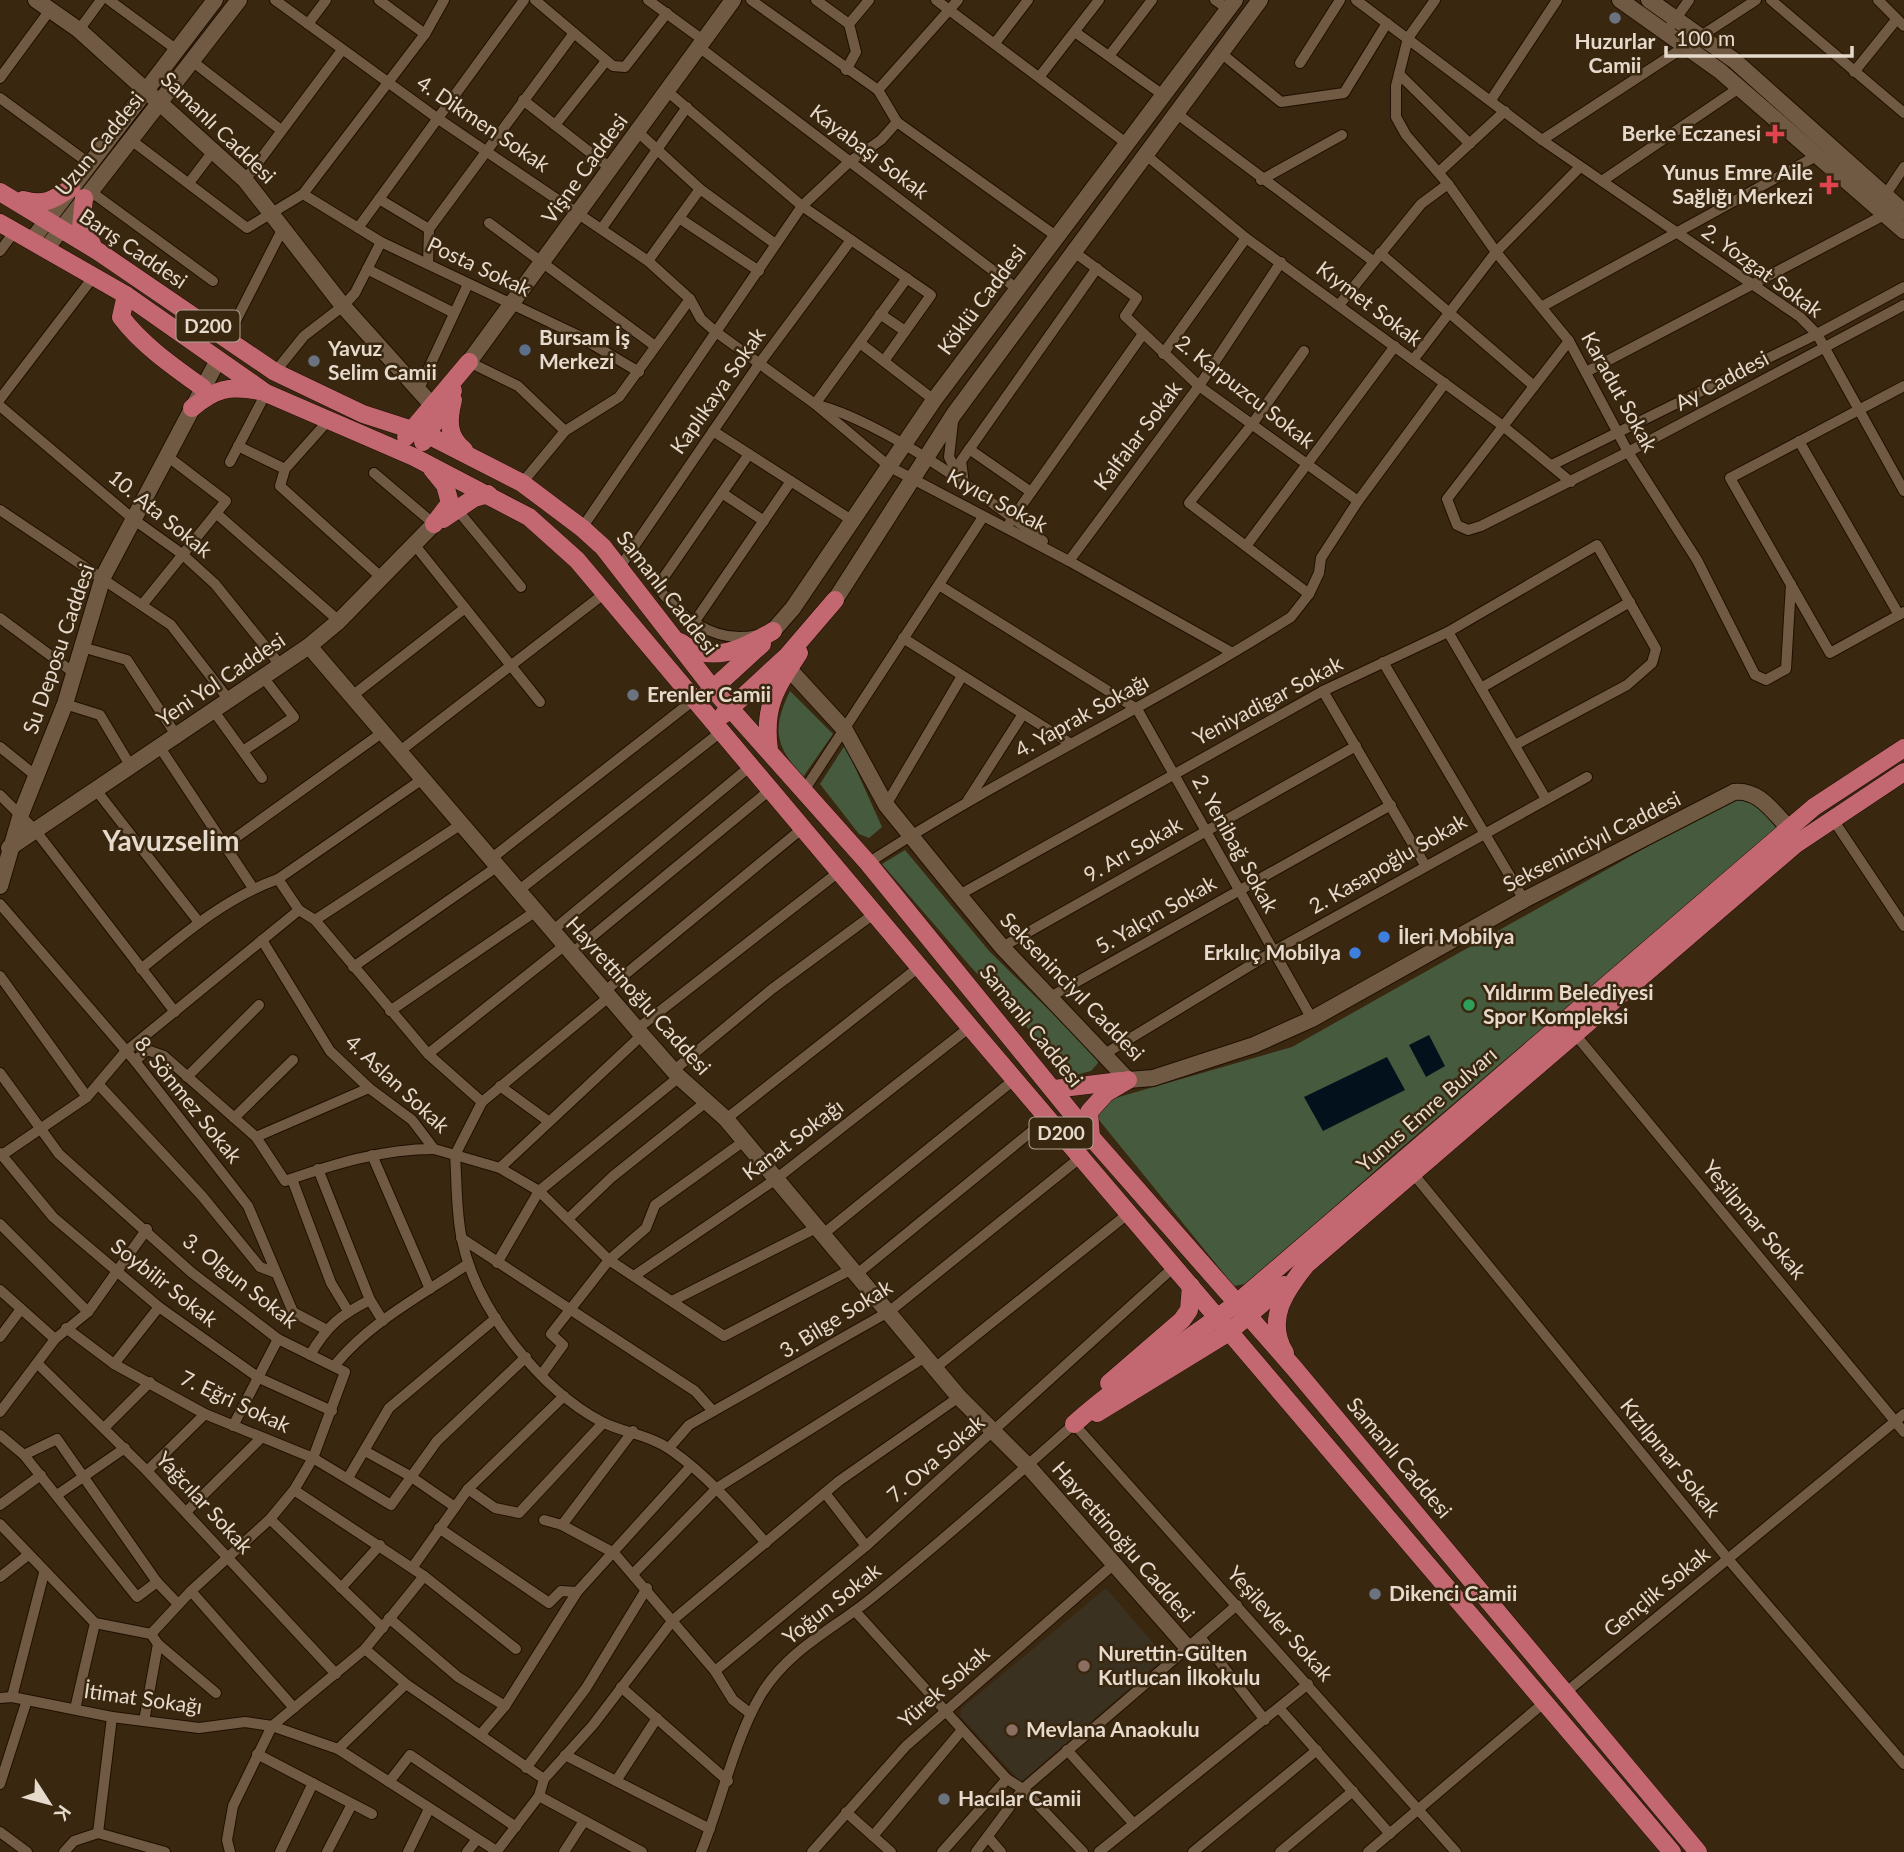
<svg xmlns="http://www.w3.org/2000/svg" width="1904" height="1852" viewBox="0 0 1904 1852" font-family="Lato,sans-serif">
<rect width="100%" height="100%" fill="#3a2710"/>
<path fill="#3a3121" d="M1106,1588L1165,1657L1021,1782L960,1716L962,1708Z"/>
<g fill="#465a3d">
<path d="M790,691L833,734L803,777C776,746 771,730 790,691Z"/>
<path d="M845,745L882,827L869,838L859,834L820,784Z"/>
<path d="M1746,795L1781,826L1394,1154L1249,1283L1234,1286L1099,1120L1097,1109L1105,1101L1292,1047L1652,844Z"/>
<path d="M905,850L990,952L1096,1056L1098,1063L1091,1071L1072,1076L970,966L882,864Z"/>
</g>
<g fill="#02111c">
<path d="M1429,1035L1445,1066L1426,1077L1409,1045Z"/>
<path d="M1387,1057L1405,1090L1323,1131L1304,1097Z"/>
</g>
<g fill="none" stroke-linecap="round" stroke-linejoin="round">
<g stroke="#200f00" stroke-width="12">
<g id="street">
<path d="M109,0L177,50"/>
<path d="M275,0L437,118L648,261L690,299L701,319L716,332L815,404L890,467L1069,561L1231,652"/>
<path d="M379,0L425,34"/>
<path d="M535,0L613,66L625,67L667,13"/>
<path d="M648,0L703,40"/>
<path d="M751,0L878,90"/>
<path d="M816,0L849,24"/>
<path d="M936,0L1126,143"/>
<path d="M1215,0L1228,9"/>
<path d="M1356,0L1542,140L1800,317L1817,334L1904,491"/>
<path d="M1435,0L1408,38L1396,86V117L1406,135L1448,184L1496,252L1569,341L1628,452L1697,560L1755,675L1766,680L1786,669L1791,584"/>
<path d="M1771,0L1904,113"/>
<path d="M1878,0L1904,26"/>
<path d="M308,24L326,0"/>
<path d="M79,30L101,0"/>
<path d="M1667,31L1689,0"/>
<path d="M1075,32L1163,95"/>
<path d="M995,43L1028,0"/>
<path d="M699,47L1016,288"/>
<path d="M1221,53L1281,102L1344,93L1387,23"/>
<path d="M1109,56L1152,0"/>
<path d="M192,61L281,130"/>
<path d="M1300,63L1340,0"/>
<path d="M846,70L856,52L849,24L869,0"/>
<path d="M1854,72L1896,20"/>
<path d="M1399,74L1470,144"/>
<path d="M1040,76L1099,0"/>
<path d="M0,78L50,10"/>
<path d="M667,91L802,206L931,295L884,361"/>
<path d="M0,98L90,164"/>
<path d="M523,100L610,168"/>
<path d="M1491,100L1557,0"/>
<path d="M1176,113L1373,261"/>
<path d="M897,122L1056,236"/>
<path d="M555,125L606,61"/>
<path d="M638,132L700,189L774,243"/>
<path d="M131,140L247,228L303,194L425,34L444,0"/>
<path d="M1542,140L1756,0"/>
<path d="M1146,155L1246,238L1503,426L1571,482"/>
<path d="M1439,172L1505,111"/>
<path d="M245,180L342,50"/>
<path d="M1261,180L1342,135"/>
<path d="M1602,181L1739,88"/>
<path d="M189,183L214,150"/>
<path d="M90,191L213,281"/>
<path d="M303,194L381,242L577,335L639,372"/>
<path d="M379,199L429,229"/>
<path d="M1882,200L1904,167"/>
<path d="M679,218L759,271"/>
<path d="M489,223L655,346"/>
<path d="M358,228L524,0"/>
<path d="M602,228L687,107"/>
<path d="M0,251L15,231"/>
<path d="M1074,252L1137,298L1125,316L1199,386L1358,501"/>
<path d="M1380,253L1534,386"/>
<path d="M648,261L700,189"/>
<path d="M428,264L429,229L574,33"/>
<path d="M367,269L454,313"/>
<path d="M1339,305L1421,204L1448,184"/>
<path d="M1543,306L1818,155"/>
<path d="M880,314L905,331"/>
<path d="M227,338L282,230"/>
<path d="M1569,341L1447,499L1457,525L1468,530L1481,526L1628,452L1904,305"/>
<path d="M860,343L934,400"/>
<path d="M1304,351L1253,423L1189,503L1309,594"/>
<path d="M1163,354L1246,238"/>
<path d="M1413,360L1496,252L1580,167"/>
<path d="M469,362L518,386L565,431"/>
<path d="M1588,371L1886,214"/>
<path d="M275,372L304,336L343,306L355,293L381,242"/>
<path d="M1904,386L1730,478L1830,653L1904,612"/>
<path d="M418,391L468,284"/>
<path d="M0,399L94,276"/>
<path d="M815,404L907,278"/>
<path d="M818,405C888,424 984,496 1043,541"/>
<path d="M0,406L133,519L182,554L215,584L281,666"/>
<path d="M327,422L285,469L280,486L382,578"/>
<path d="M953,422L949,457L960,479"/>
<path d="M713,431L853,521"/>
<path d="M1799,441L1899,615"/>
<path d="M238,446L285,469"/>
<path d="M969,449L1031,492"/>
<path d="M749,454L657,587C681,617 715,645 757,635"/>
<path d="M230,462L266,393"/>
<path d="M1552,465L1817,334L1904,287"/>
<path d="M374,473L434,524"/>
<path d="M522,483L565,431L619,397L690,299"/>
<path d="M964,484L961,461L1097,268"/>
<path d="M722,493L764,521"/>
<path d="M455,507L521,587"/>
<path d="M0,510L171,625L229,700"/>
<path d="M216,513L339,621"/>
<path d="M1010,522L1143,334"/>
<path d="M582,528L802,206L849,162L881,140L897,122L878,90L958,0"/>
<path d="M414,544L540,702"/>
<path d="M1246,546L1395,346"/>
<path d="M1069,561L1199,386L1281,262"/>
<path d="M620,567L759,364L851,240"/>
<path d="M939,585L1137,709L1312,1019"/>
<path d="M142,605L226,501L167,456"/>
<path d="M0,618L74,673"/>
<path d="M693,624L791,481"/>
<path d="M1448,632L1546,799"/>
<path d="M903,638L1071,744"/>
<path d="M82,647L127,660L176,735"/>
<path d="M1383,662L1524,900"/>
<path d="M1481,688L1630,602"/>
<path d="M1323,691L1425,865"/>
<path d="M352,696L465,608"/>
<path d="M65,704L100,715L130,765"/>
<path d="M213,710L262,778"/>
<path d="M159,746L253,888"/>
<path d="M0,747L36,776"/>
<path d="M243,751L294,717L263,677"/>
<path d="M400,751L605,593"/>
<path d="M805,789L983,517"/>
<path d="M96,790L198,921"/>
<path d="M0,795L35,830L175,1012"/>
<path d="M968,800L1023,714"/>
<path d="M886,805L962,676"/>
<path d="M1832,818L1904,926"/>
<path d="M224,846L383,732"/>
<path d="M492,858L695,699"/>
<path d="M868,863C1005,774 1153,705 1291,617L1309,594L1319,573L1321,558L1358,501L1445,383"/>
<path d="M278,879L299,910L315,920L428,1054L482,1102"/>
<path d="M518,891L722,731"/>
<path d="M959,895L1323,691L1448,632L1597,545L1656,649L1652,663L1627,685L1515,745"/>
<path d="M0,904L135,1061L248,1206L293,1312L325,1329"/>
<path d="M315,920L463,823"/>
<path d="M552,931L752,765"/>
<path d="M262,940L330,1051L369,1088L412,1120L434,1149L455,1155C457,1183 456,1213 462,1240C476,1309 540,1389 602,1422C624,1433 650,1435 671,1450C708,1476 737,1510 766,1543"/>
<path d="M1002,947L1356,746"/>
<path d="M572,953L771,789"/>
<path d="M353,967L498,866"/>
<path d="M141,969C184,934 225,898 278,879L424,778"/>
<path d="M0,976L87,1097"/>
<path d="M605,991L804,827"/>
<path d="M610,996L482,1102L455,1155L500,1168L539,1191L609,1260L724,1336L852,1269"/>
<path d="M1050,997L1391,805"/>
<path d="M390,1011L536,911"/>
<path d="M637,1029L840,871"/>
<path d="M1574,1033L1904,1432"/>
<path d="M428,1054L565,945"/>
<path d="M1103,1055L1274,951L1587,777"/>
<path d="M135,1061L147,1050L164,1056L256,1137L285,1181C334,1164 382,1149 434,1149"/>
<path d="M673,1071L772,989L875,913"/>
<path d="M0,1073L59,1154L191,1272L278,1339L345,1372L313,1458L294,1490L270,1519L191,1591L151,1634L158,1644L144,1721"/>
<path d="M187,1077L259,1005"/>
<path d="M100,1086L202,1196L260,1267L276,1273"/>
<path d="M500,1086L548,1121"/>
<path d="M234,1118L293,1060"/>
<path d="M726,1119L919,967"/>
<path d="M256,1137L369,1088"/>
<path d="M0,1153L53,1217L159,1307L259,1378L332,1411"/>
<path d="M2,1155L87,1097L125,1052L299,910"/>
<path d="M372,1155L430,1289"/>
<path d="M500,1168L642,1035"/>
<path d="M318,1169L370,1300L383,1321"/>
<path d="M1411,1171L1728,1559L1904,1764"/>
<path d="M292,1179L331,1283L348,1311"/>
<path d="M568,1219L612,1177L706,1102"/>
<path d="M0,1224L88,1312"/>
<path d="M822,1235L1015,1079"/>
<path d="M461,1238L695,1391L713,1411"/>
<path d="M497,1263L539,1191L679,1077"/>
<path d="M857,1274L1048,1118"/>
<path d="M634,1276L776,1179L970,1027"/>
<path d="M0,1290L55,1339"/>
<path d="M672,1301L816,1228"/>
<path d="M66,1328L114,1364L205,1414L313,1458L391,1505L437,1441L526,1357"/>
<path d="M0,1337L21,1309"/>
<path d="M310,1355C327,1326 340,1315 370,1300"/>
<path d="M38,1364L147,1471L336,1674"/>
<path d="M114,1364L159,1307"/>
<path d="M335,1365C370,1322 422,1295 468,1264"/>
<path d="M935,1368L1129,1213"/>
<path d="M542,1374L563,1345L551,1334L609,1260L646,1228L655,1205L744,1141"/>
<path d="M0,1412L55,1339L88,1312L147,1229"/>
<path d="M233,1426L278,1339"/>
<path d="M105,1427L150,1382"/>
<path d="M0,1435L24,1455L57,1439L157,1582L178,1604"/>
<path d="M669,1448L689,1425L890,1311L1081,1157"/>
<path d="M365,1451L410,1476L455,1507"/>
<path d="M24,1455L137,1597L157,1582"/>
<path d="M147,1471L205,1414"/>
<path d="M348,1478L389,1408L496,1318"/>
<path d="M468,1489L495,1508L519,1513L603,1423"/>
<path d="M294,1490L424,1576L516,1649"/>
<path d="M825,1493L866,1546"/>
<path d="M57,1495L125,1448"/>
<path d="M0,1505L41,1475"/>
<path d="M186,1512L261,1438"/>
<path d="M270,1519L383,1628"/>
<path d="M544,1520L562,1525L614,1553L715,1671L733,1700L751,1714"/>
<path d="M0,1524L95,1623L151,1634"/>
<path d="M562,1525L633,1431"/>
<path d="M439,1528L549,1603L561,1591L577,1592"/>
<path d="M412,1568L468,1489L564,1396"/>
<path d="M633,1574L717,1488L925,1357"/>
<path d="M0,1577L28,1555"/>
<path d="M341,1588L380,1545"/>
<path d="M191,1591L294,1708"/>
<path d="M855,1611L1007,1779L1023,1789L1083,1852"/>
<path d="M389,1618L458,1677L505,1706"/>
<path d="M1200,1637L1265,1720"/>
<path d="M158,1644L216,1693"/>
<path d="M365,1649L406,1684L544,1779"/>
<path d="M715,1671L866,1546L1175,1266"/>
<path d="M621,1687L728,1781"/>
<path d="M1565,1693L1904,1414"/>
<path d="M12,1697L44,1573"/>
<path d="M0,1698L12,1697L112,1717L199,1728L245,1722L272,1726L338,1749L498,1852"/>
<path d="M1279,1708L1390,1834"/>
<path d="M75,1709L95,1623"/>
<path d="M481,1734L505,1706L577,1592L691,1466"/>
<path d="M338,1749L406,1684"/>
<path d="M1067,1750L1134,1824"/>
<path d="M257,1754L372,1814"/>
<path d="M565,1755L710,1829"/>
<path d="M526,1768L586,1688L647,1588"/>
<path d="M616,1781L657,1718"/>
<path d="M389,1782L410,1755L516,1827"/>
<path d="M0,1784L27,1700"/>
<path d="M539,1796L642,1852"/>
<path d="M846,1812L891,1852"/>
<path d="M0,1832L27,1852"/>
<path d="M98,1833L112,1717"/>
<path d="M98,1833L165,1852"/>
<path d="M873,1836L962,1730"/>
<path d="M989,1838L1001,1852"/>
<path d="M497,1851L539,1796L544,1779L593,1725L673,1620L839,1481L959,1397"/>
<path d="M64,1852L74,1841L98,1833"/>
<path d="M230,1852L227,1840L233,1806L272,1726L365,1649L424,1576"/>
<path d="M280,1852L313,1783"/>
<path d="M327,1852L352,1804"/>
<path d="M408,1852L429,1809"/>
<path d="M467,1852L477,1839"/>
<path d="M564,1852L584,1821"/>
<path d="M701,1852C721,1803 735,1737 762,1693C789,1649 835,1628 873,1597C942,1541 1008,1483 1074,1424L1456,1852"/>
<path d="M812,1852L906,1746L1114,1564"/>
<path d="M942,1852L1007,1779"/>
<path d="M976,1852L1023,1789L1237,1605"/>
<path d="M1099,1852L1308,1684"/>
<path d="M1193,1852L1317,1750"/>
<path d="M1280,1852L1353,1791"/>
<path d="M1368,1852L1546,1701"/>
</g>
</g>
<g stroke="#200f00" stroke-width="18">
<g id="secondary">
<path d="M36,0L79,30L245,180L343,306L431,404"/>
<path d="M1620,0L1720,71L1904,231"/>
<path d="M1649,0L1735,61L1904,212"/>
<path d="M32,240L215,0"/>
<path d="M46,249L239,0"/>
<path d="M469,362L733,0"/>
<path d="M835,600L954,414L1260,0"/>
<path d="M773,631L793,608L934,400L1235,0"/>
<path d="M309,646L642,1035L679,1077L726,1119L959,1397L1028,1466L1187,1647"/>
<path d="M789,669L845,730L886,805L959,895L1002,947L1128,1080L1153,1078L1254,1045L1312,1019L1524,900L1734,792C1759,789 1773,812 1789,828"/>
<path d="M9,848L309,646L339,621L434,524"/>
<path d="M0,886L21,814L65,704L103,577L218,360"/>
</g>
</g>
<g stroke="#200f00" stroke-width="19">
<g id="primary">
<path d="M0,192L99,252L275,372L363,414L428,435L522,483L582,528L603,547L713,689L868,863L1091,1137L1294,1368L1698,1852"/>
<path d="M84,198L81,227L92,244"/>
<path d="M23,200C44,206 53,200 71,188"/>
<path d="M0,223L126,295L266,393L414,457L529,517L577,560L970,1027L1672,1852"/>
<path d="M126,295L121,317C143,346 174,367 203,388"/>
<path d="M453,400C448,420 447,436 464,450"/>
<path d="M192,408C215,389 229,385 259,391"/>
<path d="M406,437L469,362"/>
<path d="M423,442L453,391"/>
<path d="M432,469L445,485L450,503L434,524"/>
<path d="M443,519L474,498L488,494"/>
<path d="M680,642C712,666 744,648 773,631"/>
<path d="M705,696L762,644"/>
<path d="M723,715L787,656L835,600"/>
<path d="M769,750C763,706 776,688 799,653"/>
<path d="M1054,1089L1121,1081"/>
<path d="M1091,1137L1089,1112L1106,1093L1128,1080"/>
<path d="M1285,1353C1265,1320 1285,1291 1306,1265L1796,844L1904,772"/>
<path d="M1109,1383L1182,1320L1189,1310L1191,1286"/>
<path d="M1097,1413L1229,1332L1284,1285"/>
<path d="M1074,1424C1125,1378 1184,1344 1238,1302L1814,807L1904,748"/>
</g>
</g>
<use href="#street" stroke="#705a43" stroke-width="10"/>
<use href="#secondary" stroke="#705a43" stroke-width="16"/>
<use href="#primary" stroke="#c36771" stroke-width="18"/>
</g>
<g fill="#6b7280" stroke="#3a2710" stroke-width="2.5">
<circle cx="1615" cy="18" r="7"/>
<circle cx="314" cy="361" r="7"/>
<circle cx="633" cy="695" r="7"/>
<circle cx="1375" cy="1594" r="7"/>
<circle cx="944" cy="1799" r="7"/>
</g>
<g fill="#e0444e" stroke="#3a2710" stroke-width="2.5">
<path d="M1771.5 123.5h7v7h7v7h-7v7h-7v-7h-7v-7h7z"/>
<path d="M1825.5 174.5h7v7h7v7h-7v7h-7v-7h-7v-7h7z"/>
</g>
<circle fill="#5c6f8a" stroke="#3a2710" stroke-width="2.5" cx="525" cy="350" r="7"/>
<g fill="#3f7fe0" stroke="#3a2710" stroke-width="2.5">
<circle cx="1384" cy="937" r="7"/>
<circle cx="1355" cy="953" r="7"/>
</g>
<circle fill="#2e9e5b" stroke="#3a2710" stroke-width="2.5" cx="1469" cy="1005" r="7"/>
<g fill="#8d6e63" stroke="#3a2710" stroke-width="2.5">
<circle cx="1084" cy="1666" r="7"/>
<circle cx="1012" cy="1730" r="7"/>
</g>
<g text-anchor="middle" stroke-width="5" stroke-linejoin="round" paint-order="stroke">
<g fill="#3a2710" stroke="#b2a494" stroke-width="2">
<rect x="176.5" y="310.5" width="63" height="31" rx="5"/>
<rect x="1029.5" y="1117.5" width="63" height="31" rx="5"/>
</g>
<g font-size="19" font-weight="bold" fill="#e6dacc">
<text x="208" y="333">D200</text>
<text x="1061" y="1140">D200</text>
</g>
<g font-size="21" font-weight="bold" fill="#e6dacc" stroke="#3a2710" text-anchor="start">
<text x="1615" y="49" text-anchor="middle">Huzurlar<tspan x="1615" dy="24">Camii</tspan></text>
<text x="1761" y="141" text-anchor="end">Berke Eczanesi</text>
<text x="1813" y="180" text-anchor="end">Yunus Emre Aile<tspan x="1813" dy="24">Sağlığı Merkezi</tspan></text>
<text x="539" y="345">Bursam İş<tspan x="539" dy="24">Merkezi</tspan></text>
<text x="328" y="356">Yavuz<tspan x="328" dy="24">Selim Camii</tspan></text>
<text x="647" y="702">Erenler Camii</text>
<text x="1398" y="944">İleri Mobilya</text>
<text x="1341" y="960" text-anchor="end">Erkılıç Mobilya</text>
<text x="1483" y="1000">Yıldırım Belediyesi<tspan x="1483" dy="24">Spor Kompleksi</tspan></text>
<text x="1389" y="1601">Dikenci Camii</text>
<text x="1098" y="1661">Nurettin-Gülten<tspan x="1098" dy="24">Kutlucan İlkokulu</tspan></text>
<text x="1026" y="1737">Mevlana Anaokulu</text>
<text x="958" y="1806">Hacılar Camii</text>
</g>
<g font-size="21" fill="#e6dacc" stroke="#3a2710">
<text transform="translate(483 124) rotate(34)" y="7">4. Dikmen Sokak</text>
<text transform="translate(218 128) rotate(44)" y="7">Samanlı Caddesi</text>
<text transform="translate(100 144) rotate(-51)" y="7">Uzun Caddesi</text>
<text transform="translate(869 152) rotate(37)" y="7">Kayabaşı Sokak</text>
<text transform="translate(585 169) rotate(-54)" y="7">Vişne Caddesi</text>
<text transform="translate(133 249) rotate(34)" y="7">Barış Caddesi</text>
<text transform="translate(479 267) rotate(25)" y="7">Posta Sokak</text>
<text transform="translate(1762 271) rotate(36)" y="7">2. Yozgat Sokak</text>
<text transform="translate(982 300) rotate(-53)" y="7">Köklü Caddesi</text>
<text transform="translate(1369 304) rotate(37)" y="7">Kıymet Sokak</text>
<text transform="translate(1722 381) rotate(-28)" y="7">Ay Caddesi</text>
<text transform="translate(718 391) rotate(-55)" y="7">Kaplıkaya Sokak</text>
<text transform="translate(1245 392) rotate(38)" y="7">2. Karpuzcu Sokak</text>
<text transform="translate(1619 392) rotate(61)" y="7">Karadut Sokak</text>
<text transform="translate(1138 436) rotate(-53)" y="7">Kalfalar Sokak</text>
<text transform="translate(997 501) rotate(28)" y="7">Kıyıcı Sokak</text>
<text transform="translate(160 514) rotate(39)" y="7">10. Ata Sokak</text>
<text transform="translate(667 593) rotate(52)" y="7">Samanlı Caddesi</text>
<text transform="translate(59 649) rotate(-71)" y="7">Su Deposu Caddesi</text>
<text transform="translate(221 680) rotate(-34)" y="7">Yeni Yol Caddesi</text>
<text transform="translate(1268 701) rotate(-28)" y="7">Yeniyadigar Sokak</text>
<text transform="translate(1082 716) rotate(-29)" y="7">4. Yaprak Sokağı</text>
<text transform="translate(1592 842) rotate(-27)" y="7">Sekseninciyıl Caddesi</text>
<text transform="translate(1235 844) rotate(61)" y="7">2. Yenibağ Sokak</text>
<text transform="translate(1133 850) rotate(-30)" y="7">9. Arı Sokak</text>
<text transform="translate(1388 864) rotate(-30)" y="7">2. Kasapoğlu Sokak</text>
<text transform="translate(1156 915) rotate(-30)" y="7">5. Yalçın Sokak</text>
<text transform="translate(1072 987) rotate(46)" y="7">Sekseninciyıl Caddesi</text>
<text transform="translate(638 996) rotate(48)" y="7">Hayrettinoğlu Caddesi</text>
<text transform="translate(1031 1026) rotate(51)" y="7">Samanlı Caddesi</text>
<text transform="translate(397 1084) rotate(43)" y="7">4. Aslan Sokak</text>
<text transform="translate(188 1100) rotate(51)" y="7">8. Sönmez Sokak</text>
<text transform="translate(1427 1110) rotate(-41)" y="7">Yunus Emre Bulvarı</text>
<text transform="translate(793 1140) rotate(-37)" y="7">Kanat Sokağı</text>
<text transform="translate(1754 1220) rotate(50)" y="7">Yeşilpınar Sokak</text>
<text transform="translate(240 1281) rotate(38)" y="7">3. Olgun Sokak</text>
<text transform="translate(164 1283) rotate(38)" y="7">Soybilir Sokak</text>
<text transform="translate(836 1319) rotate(-32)" y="7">3. Bilge Sokak</text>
<text transform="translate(235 1402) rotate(25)" y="7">7. Eğri Sokak</text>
<text transform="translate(1399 1458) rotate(50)" y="7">Samanlı Caddesi</text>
<text transform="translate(1670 1458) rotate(51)" y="7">Kızılpınar Sokak</text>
<text transform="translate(936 1459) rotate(-41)" y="7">7. Ova Sokak</text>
<text transform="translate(204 1503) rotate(47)" y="7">Yağcılar Sokak</text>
<text transform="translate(1123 1542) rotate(49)" y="7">Hayrettinoğlu Caddesi</text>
<text transform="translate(1657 1592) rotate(-39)" y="7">Gençlik Sokak</text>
<text transform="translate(832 1604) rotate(-38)" y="7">Yoğun Sokak</text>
<text transform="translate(1280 1624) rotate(48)" y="7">Yeşilevler Sokak</text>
<text transform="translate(944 1687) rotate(-41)" y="7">Yürek Sokak</text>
<text transform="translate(143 1699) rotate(8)" y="7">İtimat Sokağı</text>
</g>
<g font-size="28" font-weight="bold" fill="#e6dacc" stroke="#3a2710">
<text x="171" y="851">Yavuzselim</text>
</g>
</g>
<g transform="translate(49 1803) rotate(126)" stroke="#3a2710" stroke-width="5" paint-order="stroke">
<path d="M0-5L12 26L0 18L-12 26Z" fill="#e6dacc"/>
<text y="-10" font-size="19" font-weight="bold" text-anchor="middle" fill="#e6dacc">K</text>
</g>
<path d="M1666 46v10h186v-10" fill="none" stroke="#e6dacc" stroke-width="3.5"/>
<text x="1676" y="46" font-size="21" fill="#e6dacc" stroke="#3a2710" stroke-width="5" paint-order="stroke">100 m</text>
</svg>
